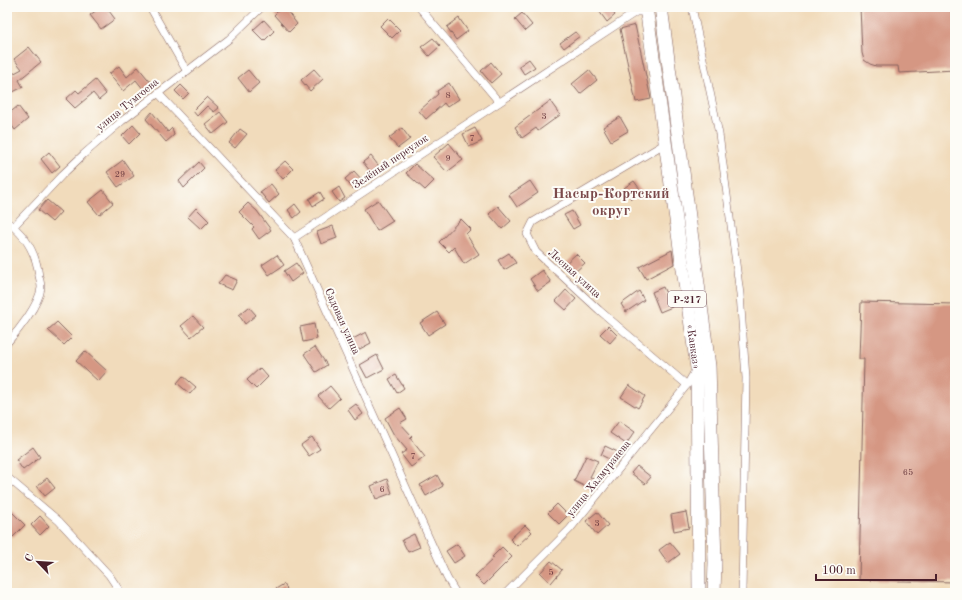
<svg xmlns="http://www.w3.org/2000/svg" width="962" height="600" viewBox="0 0 962 600" font-family="'Old Standard TT',serif">
<rect width="100%" height="100%" fill="#fdfcf7"/>
<filter id="ink" filterUnits="userSpaceOnUse"><feTurbulence type="fractalNoise" baseFrequency=".025" numOctaves="2"/><feDisplacementMap in="SourceGraphic" scale="8" xChannelSelector="R" yChannelSelector="G"/><feConvolveMatrix kernelMatrix="1 2 1 2 8 2 1 2 1" color-interpolation-filters="sRGB"/></filter>
<filter id="wash" filterUnits="userSpaceOnUse"><feTurbulence type="fractalNoise" baseFrequency=".012" numOctaves="4" result="noise"/><feDisplacementMap in="SourceGraphic" scale="16" xChannelSelector="R" yChannelSelector="G"/><feGaussianBlur stdDeviation="0.9" result="paint"/><feColorMatrix in="noise" values="0 0 0 0 0 0 0 0 0 0 0 0 0 0 0 0 0 1.4 0 .05"/><feComposite in="paint" operator="in"/></filter>
<g filter="url(#wash)">
<rect width="100%" height="100%" fill="#f1dbbb"/>
<g id="blocks">
<g fill="#d59783">
<path d="M101,7H106L115,19L101,29L90,15Z"/>
<path d="M282,7H284L297,24L289,32L274,15Z"/>
<path d="M596,7H609L615,15L607,22Z"/>
<path d="M860,7H955V70L899,73L898,66H876L870,64L864,60L862,53Z"/>
<path d="M522,13L532,25L525,31L515,19Z"/>
<path d="M388,18L400,30L392,38L380,26Z"/>
<path d="M459,18L468,31L456,40L447,27Z"/>
<path d="M264,20L274,31L264,41L253,30Z"/>
<path d="M635,25L651,99L636,102L620,29Z"/>
<path d="M575,32L580,36L564,48L560,43Z"/>
<path d="M433,38L440,46L429,56L421,47Z"/>
<path d="M29,47L41,62L19,80L23,87L7,95V77L22,69L14,59Z"/>
<path d="M529,59L535,67L524,74L519,66Z"/>
<path d="M491,62L501,74L491,83L481,71Z"/>
<path d="M119,66L127,77L138,67L152,84L144,90L136,80L123,91L109,74Z"/>
<path d="M314,69L323,79L310,91L301,80Z"/>
<path d="M248,70L259,83L249,92L238,78Z"/>
<path d="M589,70L597,80L580,94L572,84Z"/>
<path d="M95,80L106,94L99,100L93,93L75,108L66,99L76,90L79,93Z"/>
<path d="M449,83L459,99L447,107L444,103L426,119L419,111L438,94L437,91Z"/>
<path d="M181,85L189,93L183,99L175,91Z"/>
<path d="M207,97L219,108L214,112L207,106L197,116L193,111Z"/>
<path d="M550,101L560,115L538,131L536,128L522,138L515,127Z"/>
<path d="M18,106L28,119L15,130L7,119V115Z"/>
<path d="M152,112L168,132L172,128L174,135L166,142L146,119Z"/>
<path d="M220,112L228,122L213,134L205,124Z"/>
<path d="M620,117L628,131L611,141L603,127Z"/>
<path d="M133,125L140,133L129,144L122,136Z"/>
<path d="M402,128L410,139L398,148L389,138Z"/>
<path d="M475,128L482,141L469,147L463,134Z"/>
<path d="M240,129L247,134L235,148L229,143Z"/>
<path d="M449,143L463,160L447,172L433,157Z"/>
<path d="M49,152L60,166L52,173L41,159Z"/>
<path d="M371,156L381,169L373,175L363,162Z"/>
<path d="M123,160L134,176L118,187L107,172Z"/>
<path d="M285,161L293,169L283,179L275,170Z"/>
<path d="M199,162L204,168L184,188L179,181Z"/>
<path d="M415,164L434,181L425,190L406,173Z"/>
<path d="M354,171L363,181L353,189L345,179Z"/>
<path d="M530,181L538,193L517,207L509,195Z"/>
<path d="M634,181L642,192L631,199L624,188Z"/>
<path d="M271,184L279,194L269,203L260,192Z"/>
<path d="M339,187L345,198L339,202L332,192Z"/>
<path d="M103,190L113,203L99,215L88,202Z"/>
<path d="M320,192L324,199L313,206L309,199Z"/>
<path d="M47,200L61,212L52,222L38,210Z"/>
<path d="M378,200L393,221L377,231L364,209Z"/>
<path d="M248,203L257,211L271,230L259,239L252,229L254,227L239,212Z"/>
<path d="M295,204L301,212L294,218L288,210Z"/>
<path d="M498,206L511,221L502,229L489,214Z"/>
<path d="M196,208L209,221L201,229L188,217Z"/>
<path d="M572,211L580,225L573,229L564,215Z"/>
<path d="M461,219L471,229L466,234L479,254L464,264L454,247L449,252L439,242Z"/>
<path d="M333,226L337,238L321,244L317,232Z"/>
<path d="M672,250L674,264L646,279L639,267Z"/>
<path d="M509,253L516,263L504,270L498,260Z"/>
<path d="M576,254L585,263L574,273L565,264Z"/>
<path d="M277,255L284,265L269,275L262,265Z"/>
<path d="M296,263L303,273L291,282L284,271Z"/>
<path d="M542,270L551,282L538,291L530,279Z"/>
<path d="M225,275L237,280L232,290L218,284Z"/>
<path d="M663,287L672,307L660,312L652,292Z"/>
<path d="M566,290L576,299L566,310L556,301Z"/>
<path d="M639,291L644,300L626,312L621,304Z"/>
<path d="M861,302L955,304V582L859,580L864,359H859Z"/>
<path d="M249,307L256,315L245,324L239,315Z"/>
<path d="M437,312L445,324L428,335L420,323Z"/>
<path d="M193,316L203,327L191,337L181,326Z"/>
<path d="M57,322L72,337L64,345L48,330Z"/>
<path d="M314,324L317,339L303,342L300,327Z"/>
<path d="M608,326L617,335L610,343L600,334Z"/>
<path d="M366,332L371,343L356,351L351,340Z"/>
<path d="M315,347L327,365L316,372L304,354Z"/>
<path d="M85,351L107,371L98,381L76,361Z"/>
<path d="M377,355L384,369L367,378L360,365Z"/>
<path d="M260,368L268,377L256,389L247,380Z"/>
<path d="M396,375L404,388L397,393L389,379Z"/>
<path d="M183,376L196,387L190,394L177,383Z"/>
<path d="M629,385L645,396L638,408L621,397Z"/>
<path d="M330,386L340,398L329,408L318,396Z"/>
<path d="M356,404L363,414L355,420L348,410Z"/>
<path d="M400,408L407,419L400,423L412,436L410,438L425,457L411,467L401,454L407,450L394,435L385,418Z"/>
<path d="M619,421L635,432L626,444L610,433Z"/>
<path d="M312,437L320,449L309,456L301,445Z"/>
<path d="M605,446L624,455L617,463L601,455Z"/>
<path d="M33,447L40,457L23,470L16,460Z"/>
<path d="M586,456L598,461L590,477L594,479L590,489L574,481Z"/>
<path d="M637,466L651,477L645,484L631,473Z"/>
<path d="M437,475L443,486L426,496L420,485Z"/>
<path d="M47,478L55,488L45,496L37,486Z"/>
<path d="M387,479L392,493L376,499L371,486Z"/>
<path d="M557,504L568,515L559,524L548,513Z"/>
<path d="M12,512L25,525L13,537L7,530V518Z"/>
<path d="M597,512L608,525L597,535L586,521Z"/>
<path d="M686,512L689,528L674,531L671,515Z"/>
<path d="M40,516L49,526L40,535L31,525Z"/>
<path d="M525,525L532,532L517,546L510,539Z"/>
<path d="M414,534L420,547L408,552L402,540Z"/>
<path d="M670,542L680,554L668,563L659,550Z"/>
<path d="M457,544L465,556L454,563L446,551Z"/>
<path d="M502,547L512,557L484,585L475,576L494,558L492,557Z"/>
<path d="M551,561L562,570L551,583L540,573Z"/>
<path d="M284,584L289,593H269Z"/>
</g>
</g>
</g>
<g filter="url(#ink)">
<use href="#blocks" fill-opacity="0" stroke="#84615d" stroke-width="1"/>
<g fill="none" stroke-linecap="round" stroke-linejoin="round">
<g stroke="#84615d" stroke-width="8">
<g id="street">
<path d="M150,7L186,70"/>
<path d="M419,7L499,102"/>
<path d="M692,7L719,134L740,294L746,378L742,593"/>
<path d="M158,93L294,238L447,578L456,593"/>
<path d="M666,143L533,222L527,234L536,252L599,310L687,385"/>
<path d="M7,222C26,235 36,253 39,276C40,280 41,284 41,288C39,305 18,331 7,343"/>
<path d="M14,226L62,175L84,154L122,121L229,39L262,7"/>
<path d="M294,238L636,12H648"/>
<path d="M7,477L59,521L109,575L121,593"/>
<path d="M506,593L570,529L687,385L695,371"/>
</g>
</g>
<g stroke="#84615d" stroke-width="14">
<g id="highway">
<path id="s1" d="M646,7L697,368L699,593"/>
<path d="M661,7L709,366L715,562L714,593"/>
</g>
</g>
<use href="#street" stroke="#fff" stroke-width="7"/>
<use href="#highway" stroke="#fff" stroke-width="13"/>
</g>
</g>
<g text-anchor="middle" stroke-width="4" stroke-linejoin="round" paint-order="stroke">
<g font-size="9" fill="#6d3d41">
<text x="448" y="98">8</text>
<text x="544" y="119">3</text>
<text x="472" y="141">7</text>
<text x="448" y="161">9</text>
<text x="120" y="177">29</text>
<text x="413" y="459">7</text>
<text x="908" y="475">65</text>
<text x="382" y="492">6</text>
<text x="597" y="526">3</text>
<text x="551" y="575">5</text>
</g>
<rect fill="#fdfcf7" stroke="#806168" stroke-width="1" x="668" y="291" width="38" height="16" rx="3"/>
<g font-size="10" font-weight="bold" fill="#4a1f2b">
<text x="687" y="303">Р-217</text>
</g>
<g font-size="11" fill="#4a1f2b" stroke="#fdfcf7">
<text transform="translate(127 104) rotate(-39)" y="4">улица Тумгоева</text>
<text transform="translate(390 161) rotate(-34)" y="4">Зелёный переулок</text>
<text transform="translate(575 273) rotate(42)" y="4">Лесная улица</text>
<text transform="translate(343 321) rotate(66)" y="4">Садовая улица</text>
<text dy="4" stroke="none"><textPath href="#s1" startOffset="343">«Кавказ»</textPath></text>
<text transform="translate(598 478) rotate(-51)" y="4">улица Халмурзиева</text>
</g>
<g font-size="15" font-weight="bold" fill="#7b494a" stroke="#fdfcf7">
<text x="611" y="198">Насыр-Кортский<tspan x="611" dy="17">округ</tspan></text>
</g>
</g>
<rect width="962" height="600" fill="none" stroke="#fdfcf7" stroke-width="24"/>
<g transform="translate(38 562) rotate(295)" stroke="#fdfcf7" stroke-width="3" paint-order="stroke">
<path d="M0-3L7 15L0 10L-7 15Z" fill="#4a1f2b"/>
<text y="-6" font-size="11" font-weight="bold" text-anchor="middle" fill="#4a1f2b">С</text>
</g>
<path d="M816 574v6h120v-6" fill="none" stroke="#4a1f2b" stroke-width="2"/>
<text x="822" y="574" font-size="12" fill="#4a1f2b" stroke="#fdfcf7" stroke-width="3" paint-order="stroke">100 m</text>
</svg>
